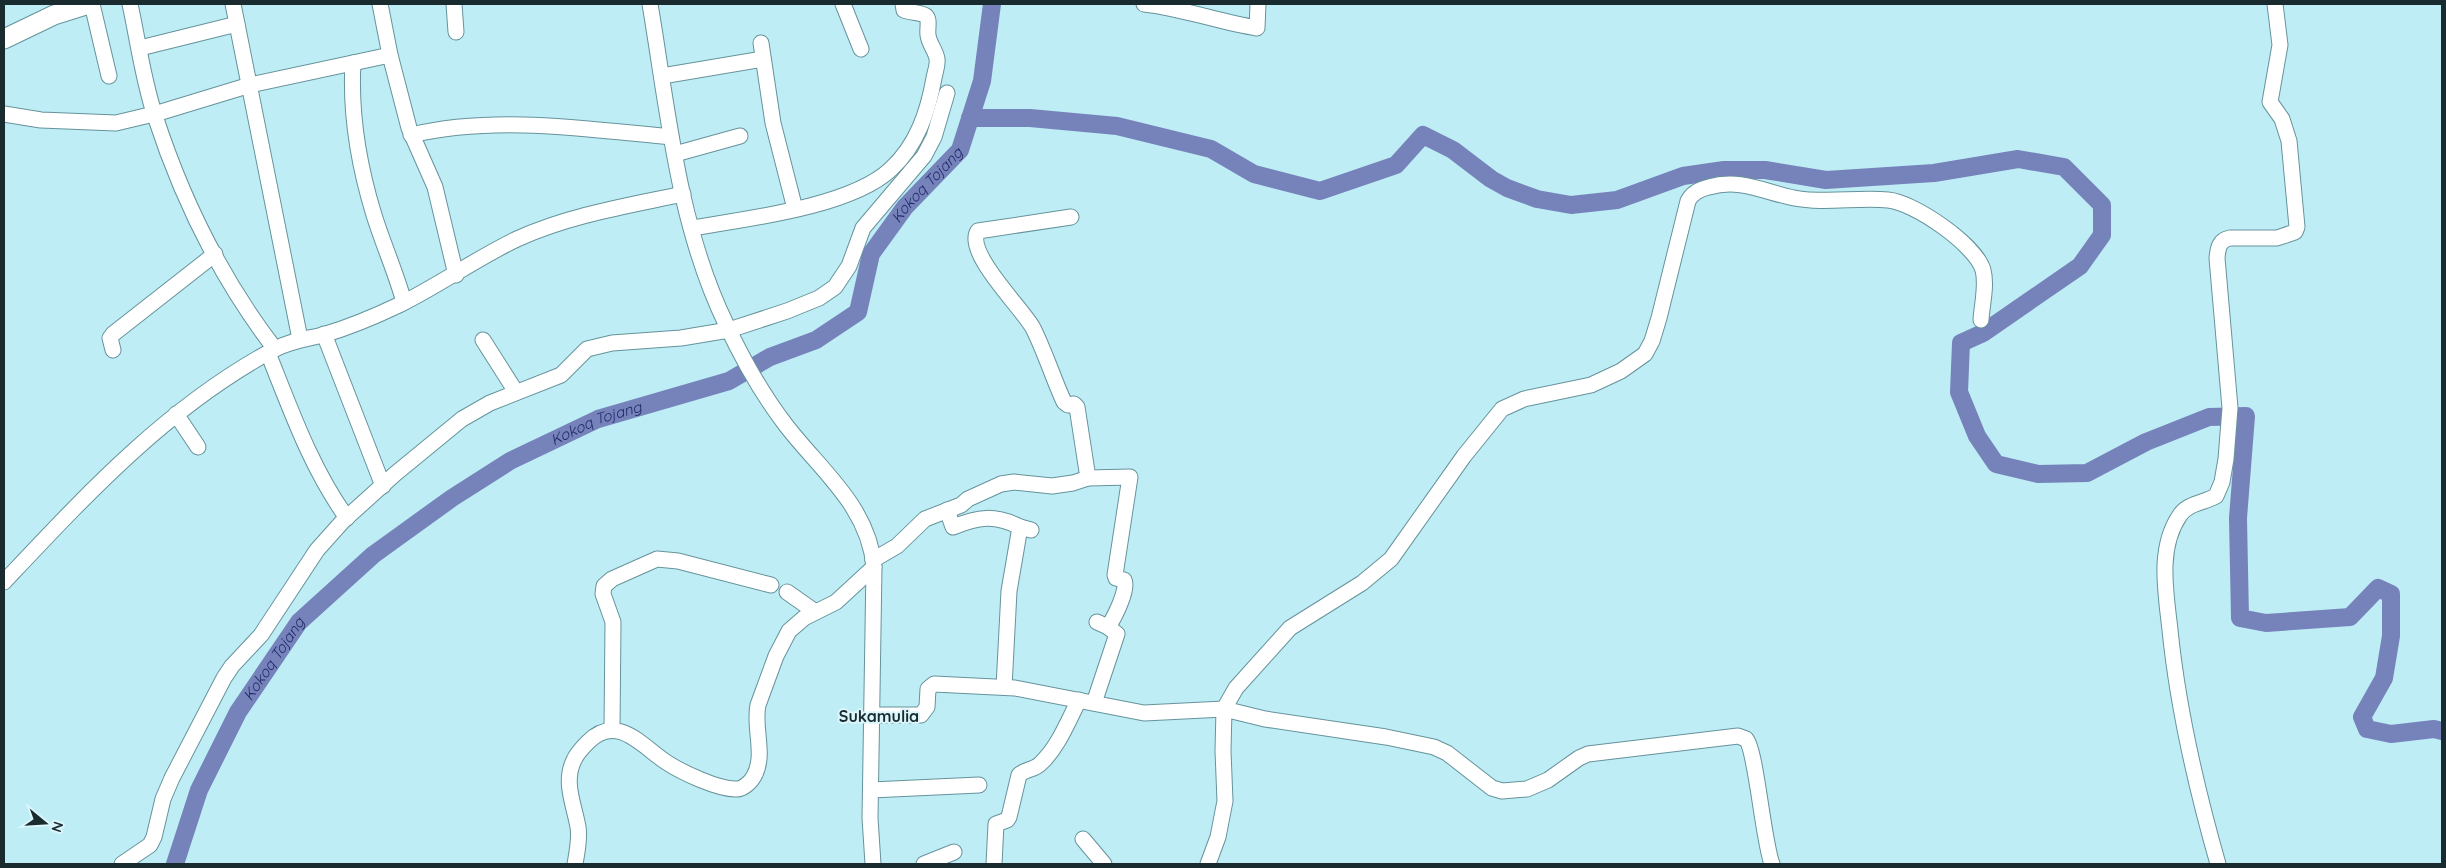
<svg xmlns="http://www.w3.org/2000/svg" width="2446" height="868" viewBox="0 0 2446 868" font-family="Quicksand,sans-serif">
<rect width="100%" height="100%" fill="#beedf6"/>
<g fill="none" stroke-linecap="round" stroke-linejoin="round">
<g stroke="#7683ba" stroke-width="18">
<path d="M970,118H1030L1117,126L1211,149L1254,174L1320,191L1396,165L1423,135L1453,150L1491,179L1507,188L1537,199L1571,205L1617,200L1683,176L1724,170H1765L1826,180L1934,173L2018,159L2064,167L2102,205V235L2080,266L1983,333L1961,343L1959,392L1977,436L1996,464L2038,474L2087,473L2146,442L2209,417L2246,416L2238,518L2240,618L2266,623L2350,617L2378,588L2391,594V636L2384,678L2362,717L2367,729L2391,734L2434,729L2442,731"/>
<path id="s1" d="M175,864L199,790L238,712L299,622L373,555L452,498L510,461L598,419L729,381L770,357L816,340L858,312L871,254L905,207L960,150L982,81L992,4"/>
</g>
<g stroke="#66939b" stroke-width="17">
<g id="minor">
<path d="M92,4L109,76"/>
<path d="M130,4C138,41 143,80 155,116C182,199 222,280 275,349"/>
<path d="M233,4L300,339"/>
<path d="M380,4L390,55L409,128L435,187L456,275"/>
<path d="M454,4L456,32"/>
<path d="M650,4C668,111 678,225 726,324C742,358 762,394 785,424C819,469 869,506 874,567L870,818L873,864"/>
<path d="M843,4L861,49"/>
<path d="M1144,4C1182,8 1219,22 1257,28L1258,4"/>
<path d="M761,43L773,123L795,209"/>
<path d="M140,48L237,24"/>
<path d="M353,63C350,114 359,166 374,215C383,244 396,273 404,302"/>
<path d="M662,76L763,59"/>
<path d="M4,114L41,120L116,123L158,113L250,85L390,55"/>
<path d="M411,135C495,115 587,129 671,137"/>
<path d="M675,154L740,136"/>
<path d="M1071,217L978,231C964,252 1022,308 1033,328C1045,352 1053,378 1064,402L1068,405L1074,404L1077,407L1088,478L1130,477L1115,575L1116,578L1124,580C1129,589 1114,618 1108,627L1097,622"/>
<path d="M692,228C745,219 851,207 891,169C917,145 928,112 934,78C935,72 938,65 937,59C936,51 929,44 928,35C927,29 930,20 926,16C921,12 910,13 904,10L903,4"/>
<path d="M324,334L383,486"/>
<path d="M483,340L516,392"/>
<path d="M113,350L110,338L113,334L215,254"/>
<path d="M268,353C291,410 311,468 347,518"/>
<path d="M176,414L198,447"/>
<path d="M947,510L953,527C978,517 994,514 1020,527"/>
<path d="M873,560L897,546L925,519L961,505L968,499L1001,484L1014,482L1052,486L1073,483L1088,478"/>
<path d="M4,582C86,495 167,407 273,350C289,341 306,339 323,335C350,327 376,316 401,304C441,284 477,258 517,239C570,215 627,206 683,194"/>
<path d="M787,592L814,611"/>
<path d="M1004,687L1009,591L1020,527L1031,530"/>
<path d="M1094,703L1117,634L1108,627"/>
<path d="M873,715H921L927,707L928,689L934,684L1015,688L1144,713L1224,709L1265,719L1386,737L1434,747L1447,753L1492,788L1502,791L1527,789L1548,780L1579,758L1588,754L1738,736L1746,739C1756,750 1763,840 1772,864"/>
<path d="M612,730L613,622L603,594L604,586L612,579L657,559L678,561L771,585"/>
<path d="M871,790L979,785"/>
<path d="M1083,839L1104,864"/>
<path d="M122,864L150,845L154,837L163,799L172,778L224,678L232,666L261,635L317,550L343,521L395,474L462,419L490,403L561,375L587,349L612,343L681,338L729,330L787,311L819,298L835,287L849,266L863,228L924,156L934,137L947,93"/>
<path d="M575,864C577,852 580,839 578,827C574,804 563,782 574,760C577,753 583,747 588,742C617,713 642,746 666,762C681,772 719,790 737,789C743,789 751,782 754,776C766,755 753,727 758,705L776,656L789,631L804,618L836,602L874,567"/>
<path d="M924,864L954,852"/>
<path d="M994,864L996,824L1007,820L1009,817L1019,775C1025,769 1034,770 1040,764C1058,748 1068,721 1079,700"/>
<path d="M1208,864L1218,837L1225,801L1223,751L1224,709L1236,688L1290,628L1362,583L1391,559L1464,456L1502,409L1524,399L1591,385L1621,371L1645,354L1652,341L1659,318L1688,201C1692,193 1700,189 1709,187C1740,178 1764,192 1794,198C1825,204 1857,197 1888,200C1914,202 1976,245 1983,270C1987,285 1982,304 1981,320"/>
<path d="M2218,864C2196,787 2178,710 2170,630C2166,593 2157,548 2180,515C2188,503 2204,503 2216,496L2222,482L2226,459L2230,408L2217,258C2218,248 2219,240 2230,238H2277L2295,232L2297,227L2289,141L2282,119L2270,102L2280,45L2275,4"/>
</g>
</g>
<g stroke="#66939b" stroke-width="21">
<path id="major" d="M4,39L54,15L89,4"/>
</g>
<use href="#minor" stroke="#fff" stroke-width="15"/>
<use href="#major" stroke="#fff" stroke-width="19"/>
</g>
<g text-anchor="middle" stroke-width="4" stroke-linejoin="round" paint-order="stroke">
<g font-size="15" font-style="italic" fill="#22296b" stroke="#dbf6fc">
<text dy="5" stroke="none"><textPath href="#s1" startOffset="1069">Kokoq Tojang</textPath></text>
<text dy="5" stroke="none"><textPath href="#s1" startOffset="634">Kokoq Tojang</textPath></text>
<text dy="5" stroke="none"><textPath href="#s1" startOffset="229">Kokoq Tojang</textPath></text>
</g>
<g font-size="16" font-weight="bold" fill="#192b2e" stroke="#dbf6fc">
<text x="879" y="722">Sukamulia</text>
</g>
</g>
<rect width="2446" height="868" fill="none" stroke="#192b2e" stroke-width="10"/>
<g transform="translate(45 823) rotate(108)" stroke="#dbf6fc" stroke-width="4" paint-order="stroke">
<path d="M0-4L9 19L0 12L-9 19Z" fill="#192b2e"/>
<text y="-8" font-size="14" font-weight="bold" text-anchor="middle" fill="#192b2e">N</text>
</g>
</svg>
